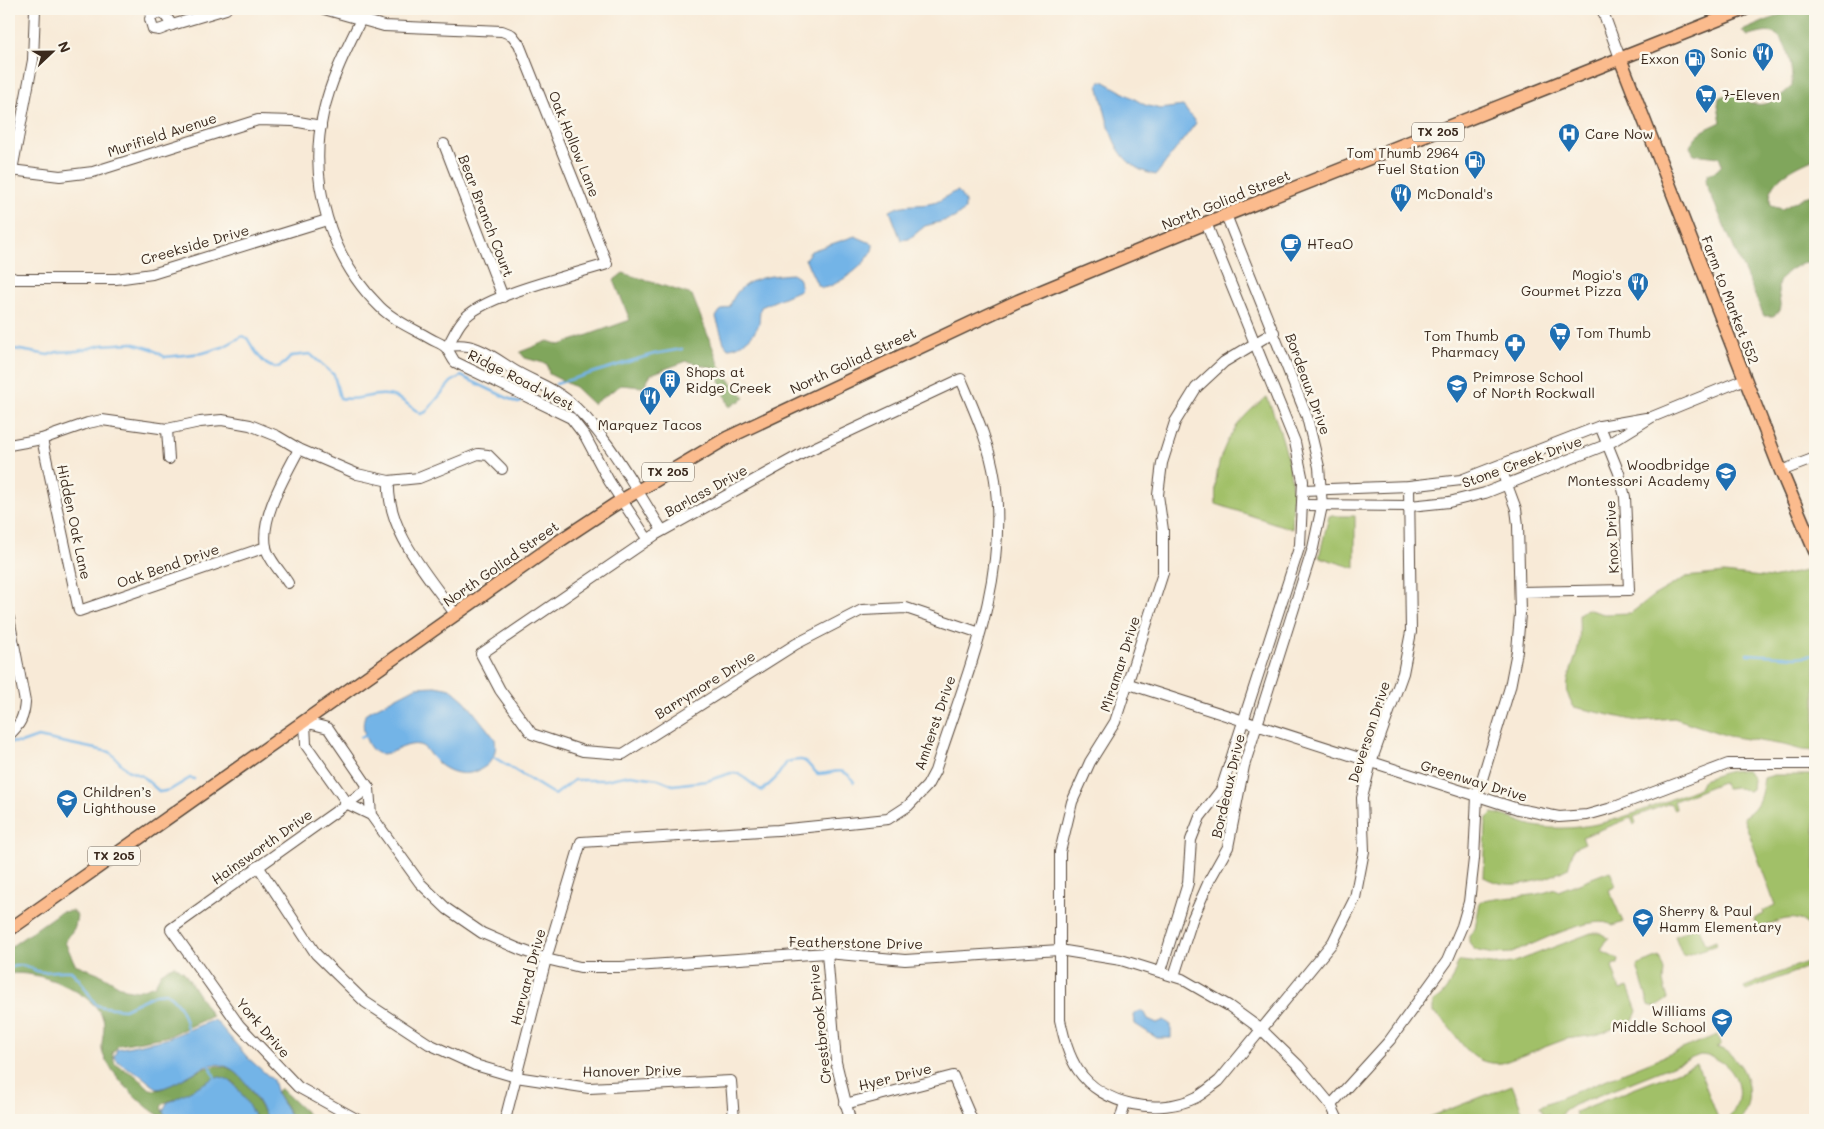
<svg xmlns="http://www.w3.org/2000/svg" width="1824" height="1129" viewBox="0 0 1824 1129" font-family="Mali,sans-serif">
<rect width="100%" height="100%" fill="#fbf7ec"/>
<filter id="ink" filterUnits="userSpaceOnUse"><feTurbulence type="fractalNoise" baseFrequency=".02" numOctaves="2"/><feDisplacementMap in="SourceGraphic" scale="10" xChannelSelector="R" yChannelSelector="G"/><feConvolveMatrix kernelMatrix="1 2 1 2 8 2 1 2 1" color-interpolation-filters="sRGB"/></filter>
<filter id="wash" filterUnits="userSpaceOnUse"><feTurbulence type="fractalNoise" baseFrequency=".0096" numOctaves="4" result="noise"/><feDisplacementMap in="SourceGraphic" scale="20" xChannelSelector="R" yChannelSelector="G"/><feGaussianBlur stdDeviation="1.12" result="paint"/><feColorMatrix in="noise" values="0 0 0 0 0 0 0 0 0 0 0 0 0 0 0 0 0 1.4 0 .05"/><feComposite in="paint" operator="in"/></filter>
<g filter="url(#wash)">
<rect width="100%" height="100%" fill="#f8ead7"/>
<g fill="#a1c068" stroke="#6e7543">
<path d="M1267,397C1287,446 1295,476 1292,529L1216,504C1212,459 1231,422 1267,397Z"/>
<path d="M1329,516H1355V568L1319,557Z"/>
<path d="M1805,571L1815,588V751L1802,750L1784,745L1728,736L1674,718L1637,721L1574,707C1558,686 1576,666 1579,642C1580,633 1579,623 1579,614L1586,609L1604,614L1631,613L1653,596L1686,577L1724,573L1771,578Z"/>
<path d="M1747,770L1753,779L1752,789L1749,791L1734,787L1726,789L1722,782L1674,801L1676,808L1674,809L1670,803L1634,817L1636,823L1634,825L1631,818L1582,837L1585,843L1574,848L1568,868C1544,881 1510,892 1484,877L1486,824L1487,818L1492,813C1509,815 1523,825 1540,827C1597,834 1647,808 1699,788L1703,780C1717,775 1731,769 1747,770Z"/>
<path d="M1774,775H1815V939C1805,907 1780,920 1757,929L1754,919L1764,914L1763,911L1775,905L1743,817C1760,807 1761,796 1764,778Z"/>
<path d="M1610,871L1616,886L1609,890L1623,922L1613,926C1597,911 1532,945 1512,953L1493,954L1475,950L1469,942V935L1475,929L1480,902C1508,895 1528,899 1556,889L1558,891Z"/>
<path d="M1698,926L1706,945L1716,941L1717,945L1683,956L1675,936Z"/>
<path d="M1591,933H1600L1610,939L1606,941L1601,951L1619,960L1618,964H1614L1612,967L1620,990L1628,987L1637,1011L1633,1021L1596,1035L1566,1039L1502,1063C1463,1067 1461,1030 1433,1013V1002C1449,993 1452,978 1458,963L1461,961L1501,965L1515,962Z"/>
<path d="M1815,951V964L1746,991L1744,987L1806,962Z"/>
<path d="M1659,957L1664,970L1663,982L1668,999L1656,1007L1649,1005L1637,966Z"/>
<path d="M1717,1035L1721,1045L1716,1047C1747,1057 1757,1094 1741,1120H1727C1751,1095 1735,1057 1700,1055L1574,1105L1563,1112L1557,1120H1546L1549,1114L1544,1115L1540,1106Z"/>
<path d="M1697,1064L1718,1118L1712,1120H1578L1575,1112Z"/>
<path d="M1512,1085L1526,1120H1422Z"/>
</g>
<g fill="#80a65c" stroke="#5e683d">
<path d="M1789,11L1815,13V158C1796,166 1764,180 1771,206L1782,209L1804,197L1815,194V264C1803,259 1779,273 1778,287C1778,295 1781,303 1780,311L1773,316H1764L1705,182L1708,174L1716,171L1722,165L1719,157L1694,154L1690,147C1695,132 1709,128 1721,122L1718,105L1719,98L1734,92C1757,113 1772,105 1792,86C1793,72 1788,36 1772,33C1764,31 1756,35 1748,36L1742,31Z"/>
<path d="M623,273L692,295L722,371L745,398L729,407L716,369L687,361L651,374L643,387L621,385L593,404L575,387L549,374L547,364L525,358L520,352L548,341L560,345L630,320L614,280Z"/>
<path d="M72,911L77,915L75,927L65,942L75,964L98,973L125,989L137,991L155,985L161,973L174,965L184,972L212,1016L169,1036L119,1045L112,1053L115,1064L136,1076L150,1089L157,1090C170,1087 183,1078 196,1072C238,1051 249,1090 268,1120H257L234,1083L216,1077L190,1093L164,1103L161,1107L163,1113L172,1120C153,1120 104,1068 102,1050C101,1038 107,1027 102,1016C91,991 35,969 9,974V948L60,912Z"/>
<path d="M280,1088L314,1120H293L277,1092Z"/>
</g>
<g fill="#73b4e7" stroke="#576f82">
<path d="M1100,81H1103L1145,105L1160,109L1183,106L1196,123L1156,175C1110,166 1109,121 1098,85Z"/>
<path d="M958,191L965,202V210L954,218L925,226L909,239L901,240L890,211C904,202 918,207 933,203C943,201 948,193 958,191Z"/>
<path d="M855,236L873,244C875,260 837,287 822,288L817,284L805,259L811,251Z"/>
<path d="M792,274L798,278L801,285L800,290L761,307C759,312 760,317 759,323C756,335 740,348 728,348L724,343L716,317L720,311L730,306C739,278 766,276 792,274Z"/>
<path d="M435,686L451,689L465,701L495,739C497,749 494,760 486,766C467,780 446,773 432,757C429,754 426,748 422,746C402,737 379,773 366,739C363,729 362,722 366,713L416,687Z"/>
<path d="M1140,1011L1145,1013L1148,1019L1157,1023L1164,1020L1171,1025V1038H1157L1135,1024L1134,1014Z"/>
<path d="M213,1020L216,1021L248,1058L273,1080L277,1094L293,1120H268C257,1100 237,1055 207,1066C191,1073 176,1085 159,1089C151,1085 147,1080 140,1075C131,1068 121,1067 114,1057L117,1049L166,1039Z"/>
<path d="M216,1077C237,1075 247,1106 257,1120H179C172,1119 166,1118 163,1111L167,1103Z"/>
</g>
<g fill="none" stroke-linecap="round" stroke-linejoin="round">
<g stroke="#73b4e7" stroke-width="2.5">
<path d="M9,348L48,355L57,352L78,351L102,345L132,343L152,349L165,357L203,353L223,347L243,336L247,338C257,355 272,383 291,356L310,354L334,375L340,398C356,402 370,393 387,395C399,396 411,407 421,414L426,412L451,382L461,376L518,403L521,402"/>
<path d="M556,384L654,354L682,349"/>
<path d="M1747,654L1797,657L1815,655"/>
<path d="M361,737L368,735"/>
<path d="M11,742L21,743L38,737L110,752L127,770L142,776L160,792L170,790L190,778L194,779"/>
<path d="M492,756L555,795L574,780H605L630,775L658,779L673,785L707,781L731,773L739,774L762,791L775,779L787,762C810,757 803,762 818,774C836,774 842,764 854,782"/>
<path d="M9,968C29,960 31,972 42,972C52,972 61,970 71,971L79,979L96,1005L103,1007L124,1009L156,994L166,993C181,1003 185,1016 188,1033"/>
<path d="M209,1064L216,1080"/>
</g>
</g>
</g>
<g filter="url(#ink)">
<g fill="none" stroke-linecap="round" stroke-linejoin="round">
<g stroke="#57473a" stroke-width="12">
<g id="minor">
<path d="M324,9L384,26L502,31L512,35L519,44L607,264C573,275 483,295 463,320C456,328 452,339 447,347"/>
<path d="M366,9C350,42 331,77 323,114C308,182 330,258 380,307C394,321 414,329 431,339C436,342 444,344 447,349C450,353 452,358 455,362L571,418L585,436L609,481L648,540"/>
<path d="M1602,9L1620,58"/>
<path d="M159,13L165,15L172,25L159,30L153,29L150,19L152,15Z"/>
<path d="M172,25L226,9"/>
<path d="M444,144L503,297"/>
<path d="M11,170L60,176L93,172L258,120L293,121L321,126"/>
<path d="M9,186L33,60L35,9"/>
<path d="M9,276L15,279H116L152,274L327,220"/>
<path d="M1274,332L1224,362L1196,388L1175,422L1162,463L1158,495L1163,530V573L1115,722L1090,762L1072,802L1060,852V1020C1064,1038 1068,1055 1078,1070C1102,1106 1160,1116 1197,1097C1204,1093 1212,1086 1219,1081L1333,942L1355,898L1364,851L1362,798L1371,762L1403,673L1411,632L1409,486"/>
<path d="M447,347C472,340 492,356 512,369C529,380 550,386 566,399C606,431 634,487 662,530"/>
<path d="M167,429L169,459"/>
<path d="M42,439L79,611L266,547"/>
<path d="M9,445L42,439L88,423L102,420L167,429L200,422L222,420L250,425L277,436L299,449L357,474L389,481L419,478L478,454L488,455L502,469"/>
<path d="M1781,471L1815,458"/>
<path d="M389,481C386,531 428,575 455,614"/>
<path d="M1303,490L1409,486L1461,480L1600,426L1646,418"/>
<path d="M1302,505L1410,506L1449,502L1485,493L1608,444L1652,417L1745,379"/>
<path d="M288,583C282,573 268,559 266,547C260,516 286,475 299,449"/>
<path d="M1520,592L1629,590L1625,497L1619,473L1600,426"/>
<path d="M9,618L25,702C24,717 20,725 9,735"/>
<path d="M1129,684L1518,809L1559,817L1587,815L1612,808L1728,764H1815"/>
<path d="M371,815L348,804L306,745L305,722L328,728L369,788L371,815L420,883L447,909L482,933L519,949L546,959L580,967H621L827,953L905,960L1059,950L1121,960L1182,979L1229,1006L1262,1030L1298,1065L1331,1105L1338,1120"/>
<path d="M258,866L316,954L365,1002L429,1044L475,1065L516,1077L589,1088L731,1081L734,1120"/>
<path d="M827,953L836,1062L850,1120"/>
<path d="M1161,971L1188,883L1191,840L1200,817L1221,790L1232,756L1300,545L1303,481L1295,442L1206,223"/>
<path d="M1174,976L1192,920L1210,879L1228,847L1244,766L1313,548L1322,506L1319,467L1307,417L1226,215"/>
<path d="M845,1104L953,1076L972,1120"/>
<path d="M1331,1105L1390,1040L1447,961L1462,926L1469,902L1474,859L1477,796L1510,687L1517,651L1520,614L1518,525L1516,509L1500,466"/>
<path d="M358,1120L298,1087L239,1025L171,929L369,788"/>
<path d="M505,1120L546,959L581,842L778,830L888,819L908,806L927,786L935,771C966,675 1008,583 995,480C990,445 975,412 961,379L805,452L655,535L481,654L500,690L532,734L583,751L623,754L796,644L862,610L906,608L980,633"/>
<path d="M1120,1120L1125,1103"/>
</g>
</g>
<g stroke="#57473a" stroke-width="15">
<g id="major">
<path d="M1620,58L1781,471L1815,551"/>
<path d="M9,930L558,542L614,505L727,438L1018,301L1206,223L1745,9"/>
</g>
</g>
<use href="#minor" stroke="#fff" stroke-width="10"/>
<use href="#major" stroke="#fbbb8d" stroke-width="12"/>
</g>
</g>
<defs>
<g id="restaurant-pin" transform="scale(1.125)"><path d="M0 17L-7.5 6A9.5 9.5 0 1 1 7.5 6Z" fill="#1f6fb2" stroke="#fbf7ec"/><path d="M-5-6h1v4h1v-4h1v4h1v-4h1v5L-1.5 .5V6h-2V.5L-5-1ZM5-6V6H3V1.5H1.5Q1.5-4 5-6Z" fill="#fff"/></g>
<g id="fuel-pin" transform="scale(1.125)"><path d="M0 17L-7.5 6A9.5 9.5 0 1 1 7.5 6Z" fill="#1f6fb2" stroke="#fbf7ec"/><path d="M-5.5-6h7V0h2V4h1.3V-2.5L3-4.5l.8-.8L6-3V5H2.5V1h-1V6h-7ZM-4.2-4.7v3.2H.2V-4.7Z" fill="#fff"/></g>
<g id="supermarket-pin" transform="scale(1.125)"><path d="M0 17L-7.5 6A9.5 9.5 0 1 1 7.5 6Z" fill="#1f6fb2" stroke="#fbf7ec"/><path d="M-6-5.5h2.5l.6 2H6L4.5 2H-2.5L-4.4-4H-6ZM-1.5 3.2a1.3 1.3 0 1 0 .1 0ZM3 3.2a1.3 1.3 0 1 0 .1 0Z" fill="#fff"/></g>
<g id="hospital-pin" transform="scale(1.125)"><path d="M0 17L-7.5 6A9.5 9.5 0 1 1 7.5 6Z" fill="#1f6fb2" stroke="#fbf7ec"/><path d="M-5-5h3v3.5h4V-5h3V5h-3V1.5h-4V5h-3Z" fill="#fff"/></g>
<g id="cafe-pin" transform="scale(1.125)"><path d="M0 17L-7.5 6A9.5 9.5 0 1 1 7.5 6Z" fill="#1f6fb2" stroke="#fbf7ec"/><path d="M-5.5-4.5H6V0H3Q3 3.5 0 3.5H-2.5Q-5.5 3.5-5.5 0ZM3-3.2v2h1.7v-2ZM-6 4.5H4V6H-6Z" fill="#fff"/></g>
<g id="pharmacy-pin" transform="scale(1.125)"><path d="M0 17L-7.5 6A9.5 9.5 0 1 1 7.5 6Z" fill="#1f6fb2" stroke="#fbf7ec"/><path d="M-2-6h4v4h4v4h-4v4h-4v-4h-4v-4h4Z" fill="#fff"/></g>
<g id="building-pin" transform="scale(1.125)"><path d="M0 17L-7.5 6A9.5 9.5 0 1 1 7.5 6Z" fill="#1f6fb2" stroke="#fbf7ec"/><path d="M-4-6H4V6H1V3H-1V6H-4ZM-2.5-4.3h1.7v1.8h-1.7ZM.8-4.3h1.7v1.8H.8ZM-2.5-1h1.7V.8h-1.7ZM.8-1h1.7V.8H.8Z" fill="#fff"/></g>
<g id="school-pin" transform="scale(1.125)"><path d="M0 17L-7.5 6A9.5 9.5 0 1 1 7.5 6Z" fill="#1f6fb2" stroke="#fbf7ec"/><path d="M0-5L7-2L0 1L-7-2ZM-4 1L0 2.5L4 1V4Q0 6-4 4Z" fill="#fff"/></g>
</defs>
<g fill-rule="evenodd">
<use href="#restaurant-pin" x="1763" y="53"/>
<use href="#fuel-pin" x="1695" y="59"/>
<use href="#supermarket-pin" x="1706" y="95"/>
<use href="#hospital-pin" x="1569" y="134"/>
<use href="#fuel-pin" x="1475" y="161"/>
<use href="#restaurant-pin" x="1401" y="194"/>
<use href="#cafe-pin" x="1291" y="244"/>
<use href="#restaurant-pin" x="1638" y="283"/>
<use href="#supermarket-pin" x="1560" y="333"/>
<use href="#pharmacy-pin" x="1515" y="344"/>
<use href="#building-pin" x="670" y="380"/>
<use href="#school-pin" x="1457" y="385"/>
<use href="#restaurant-pin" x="650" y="397"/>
<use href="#school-pin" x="1726" y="473"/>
<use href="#school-pin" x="67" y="800"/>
<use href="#school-pin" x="1643" y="919"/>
<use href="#school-pin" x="1722" y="1019"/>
</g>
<g text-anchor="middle" stroke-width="5" stroke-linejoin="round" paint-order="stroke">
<g fill="#fbf7ec" stroke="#75685c" stroke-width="1">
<rect x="1412" y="122.5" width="52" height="19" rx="4"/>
<rect x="642" y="462.5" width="52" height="19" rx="4"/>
<rect x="88" y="846.5" width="52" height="19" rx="4"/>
</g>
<g font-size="12" font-weight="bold" fill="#3b2a1e">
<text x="1438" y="136">TX 205</text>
<text x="668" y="476">TX 205</text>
<text x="114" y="860">TX 205</text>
</g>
<g font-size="14" fill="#3b2a1e" stroke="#fbf7ec" text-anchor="start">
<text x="1747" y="58" text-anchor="end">Sonic</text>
<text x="1679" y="64" text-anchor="end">Exxon</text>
<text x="1722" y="100">7-Eleven</text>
<text x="1585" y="139">Care Now</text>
<text x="1459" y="158" text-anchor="end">Tom Thumb 2964<tspan x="1459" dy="16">Fuel Station</tspan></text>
<text x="1417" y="199">McDonald's</text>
<text x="1307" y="249">HTeaO</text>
<text x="1622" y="280" text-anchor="end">Mogio's<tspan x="1622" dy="16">Gourmet Pizza</tspan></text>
<text x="1576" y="338">Tom Thumb</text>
<text x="1499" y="341" text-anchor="end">Tom Thumb<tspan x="1499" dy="16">Pharmacy</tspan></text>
<text x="686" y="377">Shops at<tspan x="686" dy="16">Ridge Creek</tspan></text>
<text x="1473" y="382">Primrose School<tspan x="1473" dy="16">of North Rockwall</tspan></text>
<text x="650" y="430" text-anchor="middle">Marquez Tacos</text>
<text x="1710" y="470" text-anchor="end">Woodbridge<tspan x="1710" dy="16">Montessori Academy</tspan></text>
<text x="83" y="797">Children’s<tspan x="83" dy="16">Lighthouse</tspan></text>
<text x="1659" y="916">Sherry &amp; Paul<tspan x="1659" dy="16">Hamm Elementary</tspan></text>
<text x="1706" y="1016" text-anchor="end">Williams<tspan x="1706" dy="16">Middle School</tspan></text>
</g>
<g font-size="14" fill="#3b2a1e" stroke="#fbf7ec">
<text transform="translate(162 135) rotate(-18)" y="5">Murifield Avenue</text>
<text transform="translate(574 144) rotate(68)" y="5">Oak Hollow Lane</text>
<text transform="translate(1226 200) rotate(-22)" y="5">North Goliad Street</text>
<text transform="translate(486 216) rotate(69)" y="5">Bear Branch Court</text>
<text transform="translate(195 245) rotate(-16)" y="5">Creekside Drive</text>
<text transform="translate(1730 300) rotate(69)" y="5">Farm to Market 552</text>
<text transform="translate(853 361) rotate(-25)" y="5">North Goliad Street</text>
<text transform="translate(521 380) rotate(27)" y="5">Ridge Road West</text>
<text transform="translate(1308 384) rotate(70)" y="5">Bordeaux Drive</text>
<text transform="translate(1522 462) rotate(-20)" y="5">Stone Creek Drive</text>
<text transform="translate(706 491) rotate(-29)" y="5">Barlass Drive</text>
<text transform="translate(74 522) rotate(78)" y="5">Hidden Oak Lane</text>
<text transform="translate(1612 537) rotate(-93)" y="5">Knox Drive</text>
<text transform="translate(501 564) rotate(-35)" y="5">North Goliad Street</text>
<text transform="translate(168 566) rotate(-19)" y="5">Oak Bend Drive</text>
<text transform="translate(1120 664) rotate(-72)" y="5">Miramar Drive</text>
<text transform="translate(705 685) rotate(-32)" y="5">Barrymore Drive</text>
<text transform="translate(935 723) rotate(-71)" y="5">Amherst Drive</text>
<text transform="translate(1369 732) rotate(-72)" y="5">Deverson Drive</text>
<text transform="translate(1474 781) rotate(17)" y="5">Greenway Drive</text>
<text transform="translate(1228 786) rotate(-77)" y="5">Bordeaux Drive</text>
<text transform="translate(262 847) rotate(-35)" y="5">Hainsworth Drive</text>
<text transform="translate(856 943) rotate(1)" y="5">Featherstone Drive</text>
<text transform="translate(528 977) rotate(-75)" y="5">Harvard Drive</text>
<text transform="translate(820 1024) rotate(-96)" y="5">Crestbrook Drive</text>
<text transform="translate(263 1028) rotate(49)" y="5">York Drive</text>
<text transform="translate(632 1071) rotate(-1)" y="5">Hanover Drive</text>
<text transform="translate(895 1077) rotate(-14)" y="5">Hyer Drive</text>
</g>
</g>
<rect width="1824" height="1129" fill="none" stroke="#fbf7ec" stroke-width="30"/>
<g transform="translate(52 52) rotate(68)" stroke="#fbf7ec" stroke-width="4" paint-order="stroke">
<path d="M0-4L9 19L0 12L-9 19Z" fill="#3b2a1e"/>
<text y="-8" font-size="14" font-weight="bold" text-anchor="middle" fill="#3b2a1e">N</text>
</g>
</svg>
